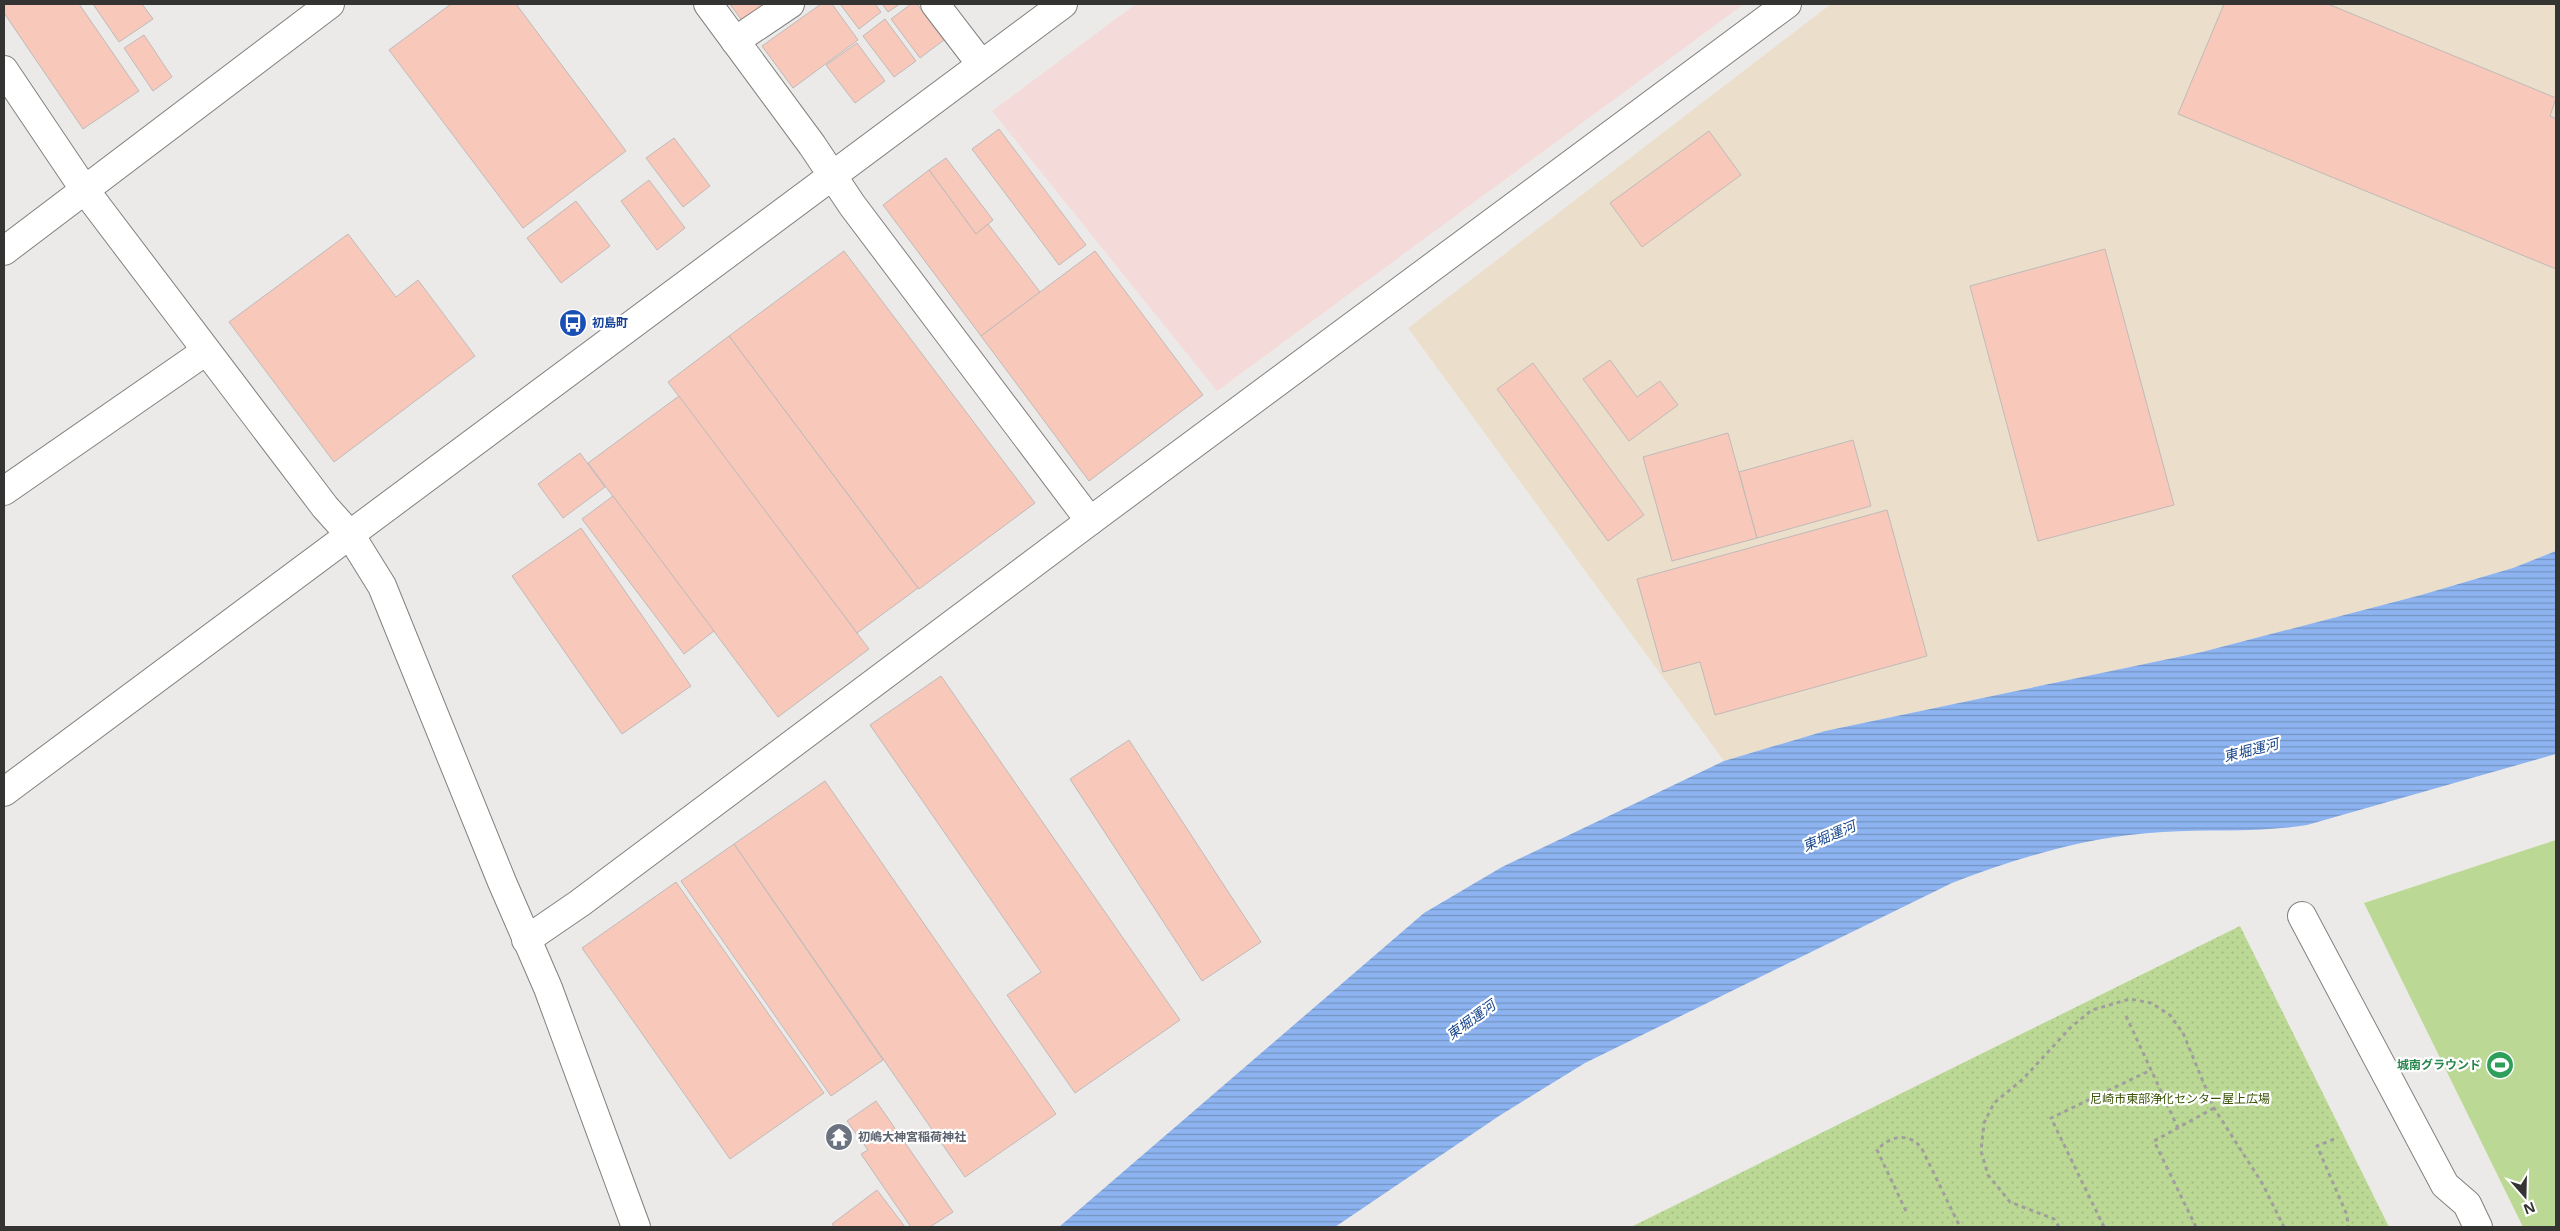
<svg xmlns="http://www.w3.org/2000/svg" width="2560" height="1231" viewBox="0 0 2560 1231" font-family="'Open Sans','Noto Sans JP',sans-serif">
<defs>
<pattern id="park-dots" width="8" height="8" patternUnits="userSpaceOnUse" patternTransform="scale(1.25)"><rect width="8" height="8" fill="#bbd994"/><path d="M2 2h.1M6 6h.1" fill="none" stroke="#a1bb80" stroke-width="1.8" stroke-linecap="round"/></pattern>
<pattern id="water-rules" width="6" height="5" patternUnits="userSpaceOnUse" patternTransform="scale(1.25)"><rect width="6" height="5" fill="#8db4f0"/><path d="M0 2.5h6" fill="none" stroke="#7493c3"/></pattern>
</defs>
<rect width="100%" height="100%" fill="#eceae8"/>
<path fill="#f4dad8" d="M1136,4H1744L1217,391L992,111Z"/>
<path fill="#ebdfcb" d="M1831,4H2556V551L2513,568L2421,595L2202,652L1825,731L1724,761L1408,328Z"/>
<path fill="#bbd994" d="M2556,840V1227H2523L2364,903Z"/>
<path fill="url(#park-dots)" d="M2240,926L2389,1227H1631Z"/>
<path fill="url(#water-rules)" d="M2556,551V754L2307,825C2259,833 2211,829 2163,832C2089,836 2020,857 1952,883L1585,1063L1499,1116L1335,1227H1059L1424,913L1502,867L1724,761L1825,731L2202,652L2421,595L2513,568Z"/>
<g fill="#f8c8ba" stroke="#bebab9">
<path d="M4,4H79L139,91L83,129L4,13Z"/>
<path d="M93,4H142L153,19L119,42Z"/>
<path d="M451,4H516L626,151L523,228L389,50Z"/>
<path d="M730,4H775L745,25Z"/>
<path d="M821,4H832L858,40L793,88L762,46Z"/>
<path d="M840,4H875L881,12L859,29Z"/>
<path d="M882,4H900L888,12Z"/>
<path d="M911,4H917L944,40L920,58L891,19Z"/>
<path d="M2224,4H2328L2556,98L2550,116L2556,119V269L2178,114Z"/>
<path d="M885,19L916,61L894,77L863,36Z"/>
<path d="M144,35L172,77L153,91L124,48Z"/>
<path d="M857,43L885,81L855,103L826,65Z"/>
<path d="M999,129L1086,245L1059,265L972,149Z"/>
<path d="M1709,131L1741,175L1642,247L1610,203Z"/>
<path d="M674,138L710,186L683,207L646,158Z"/>
<path d="M946,158L993,220L976,234L929,170Z"/>
<path d="M929,170L976,234L988,224L1040,292L981,336L883,205Z"/>
<path d="M649,180L685,228L657,250L621,201Z"/>
<path d="M576,201L610,246L561,283L527,238Z"/>
<path d="M348,234L396,297L418,280L475,356L334,462L229,322Z"/>
<path d="M2105,249L2174,505L2038,541L1970,286Z"/>
<path d="M844,251L1035,503L919,589L729,336Z"/>
<path d="M1095,251L1203,395L1089,481L981,336Z"/>
<path d="M729,336L918,588L857,633L668,382Z"/>
<path d="M1610,360L1637,397L1660,381L1678,405L1629,441L1583,379Z"/>
<path d="M1533,363L1644,515L1608,541L1497,389Z"/>
<path d="M679,396L869,649L778,717L588,463Z"/>
<path d="M1728,433L1757,538L1672,561L1643,457Z"/>
<path d="M1853,440L1871,506L1757,538L1739,472Z"/>
<path d="M580,453L605,487L563,518L538,484Z"/>
<path d="M613,496L714,631L684,654L582,519Z"/>
<path d="M1887,510L1927,656L1715,715L1700,662L1663,672L1637,579Z"/>
<path d="M581,528L691,686L622,734L512,576Z"/>
<path d="M941,676L1180,1020L1075,1093L1007,995L1041,972L870,725Z"/>
<path d="M1129,740L1261,942L1202,981L1070,779Z"/>
<path d="M825,781L1056,1114L965,1177L734,844Z"/>
<path d="M734,844L883,1060L831,1096L681,881Z"/>
<path d="M676,882L824,1093L730,1159L582,948Z"/>
<path d="M876,1101L953,1212L930,1227H911L861,1154L868,1150L847,1121Z"/>
<path d="M877,1190L905,1227H835L832,1224Z"/>
</g>
<g fill="none" stroke-linecap="round" stroke-linejoin="round">
<g stroke="#82817e" stroke-width="30">
<g id="minor">
<path d="M708,4L812,145L852,205L1090,521"/>
<path d="M935,4L981,64"/>
<path d="M735,41L790,4"/>
<path d="M4,70L84,189L325,507L351,536L382,586L502,882L548,988L636,1227"/>
<path d="M4,251L330,4"/>
<path d="M4,491L206,351"/>
<path d="M4,792L1063,4"/>
<path d="M2302,916L2445,1185L2467,1204L2478,1227"/>
<path d="M526,940L580,903L1090,521L1787,4"/>
</g>
</g>
<g stroke="#a09f9d" stroke-width="3" stroke-dasharray="4 4" stroke-linecap="butt">
<path d="M2126,1016L2178,1128"/>
<path d="M2334,1139L2317,1146L2347,1215L2348,1227"/>
<path d="M1906,1211L1877,1150C1890,1136 1907,1132 1921,1147L1960,1227"/>
<path d="M2059,1227L2054,1219L2010,1202L1988,1175L1981,1151L1984,1123L1994,1103L2023,1079L2071,1027L2092,1010L2130,999L2151,1003L2170,1015L2183,1033L2214,1108L2262,1183L2284,1227"/>
<path d="M2104,1227L2051,1118L2151,1070"/>
<path d="M2196,1227L2154,1141L2214,1108"/>
</g>
<use href="#minor" stroke="#fff" stroke-width="28"/>
</g>
<defs>
<g id="bus-disc" transform="scale(1.4375)"><circle r="9.5" fill="#1a4fb4" stroke="#fff"/><path d="M-5-6H5V4H4V6H2V4H-2V6H-4V4H-5ZM-3.5-4V0h7V-4ZM-3.5 1.2v1.5H-2V1.2ZM2 1.2v1.5H3.5V1.2Z" fill="#fff"/></g>
<g id="stadium-disc" transform="scale(1.4375)"><circle r="9.5" fill="#2e9e5b" stroke="#fff"/><path d="M0-5a6.5 5 0 1 0 0 10a6.5 5 0 1 0 0-10ZM-3.5-1.8h7v3.6h-7Z" fill="#fff"/></g>
<g id="temple-disc" transform="scale(1.4375)"><circle r="9.5" fill="#6b7280" stroke="#fff"/><path d="M0-6L5-2H3V0L6.5 2.5H4V6H1.5V3h-3V6H-4V2.5H-6.5L-3 0V-2H-5Z" fill="#fff"/></g>
</defs>
<g fill-rule="evenodd">
<use href="#bus-disc" x="573" y="323"/>
<use href="#stadium-disc" x="2500" y="1065"/>
<use href="#temple-disc" x="839" y="1137"/>
</g>
<g text-anchor="middle" stroke-width="4.5" stroke-linejoin="round" paint-order="stroke">
<g font-size="12" font-weight="bold" fill="#164399" stroke="#fff" text-anchor="start">
<text x="592" y="327">初島町</text>
</g>
<g font-size="12" font-weight="bold" fill="#27864d" stroke="#fff" text-anchor="end">
<text x="2481" y="1069">城南グラウンド</text>
</g>
<g font-size="12" fill="#395205" stroke="#fff">
<text x="2180" y="1103">尼崎市東部浄化センター屋上広場</text>
</g>
<g font-size="12" font-weight="bold" fill="#5b616d" stroke="#fff" text-anchor="start">
<text x="858" y="1141">初嶋大神宮稲荷神社</text>
</g>
<g font-size="14" font-style="italic" fill="#19478d" stroke="#fff">
<text transform="translate(2251 750) rotate(-14)" y="5">東堀運河</text>
<text transform="translate(1829 836) rotate(-23)" y="5">東堀運河</text>
<text transform="translate(1471 1020) rotate(-36)" y="5">東堀運河</text>
</g>
</g>
<rect width="2560" height="1231" fill="none" stroke="#343433" stroke-width="10"/>
<g transform="translate(2525 1196) rotate(160)" stroke="#ffffff" stroke-width="4" paint-order="stroke">
<path d="M0-4L9 19L0 12L-9 19Z" fill="#343433"/>
<text y="-8" font-size="14" font-weight="bold" text-anchor="middle" fill="#343433">N</text>
</g>
</svg>
